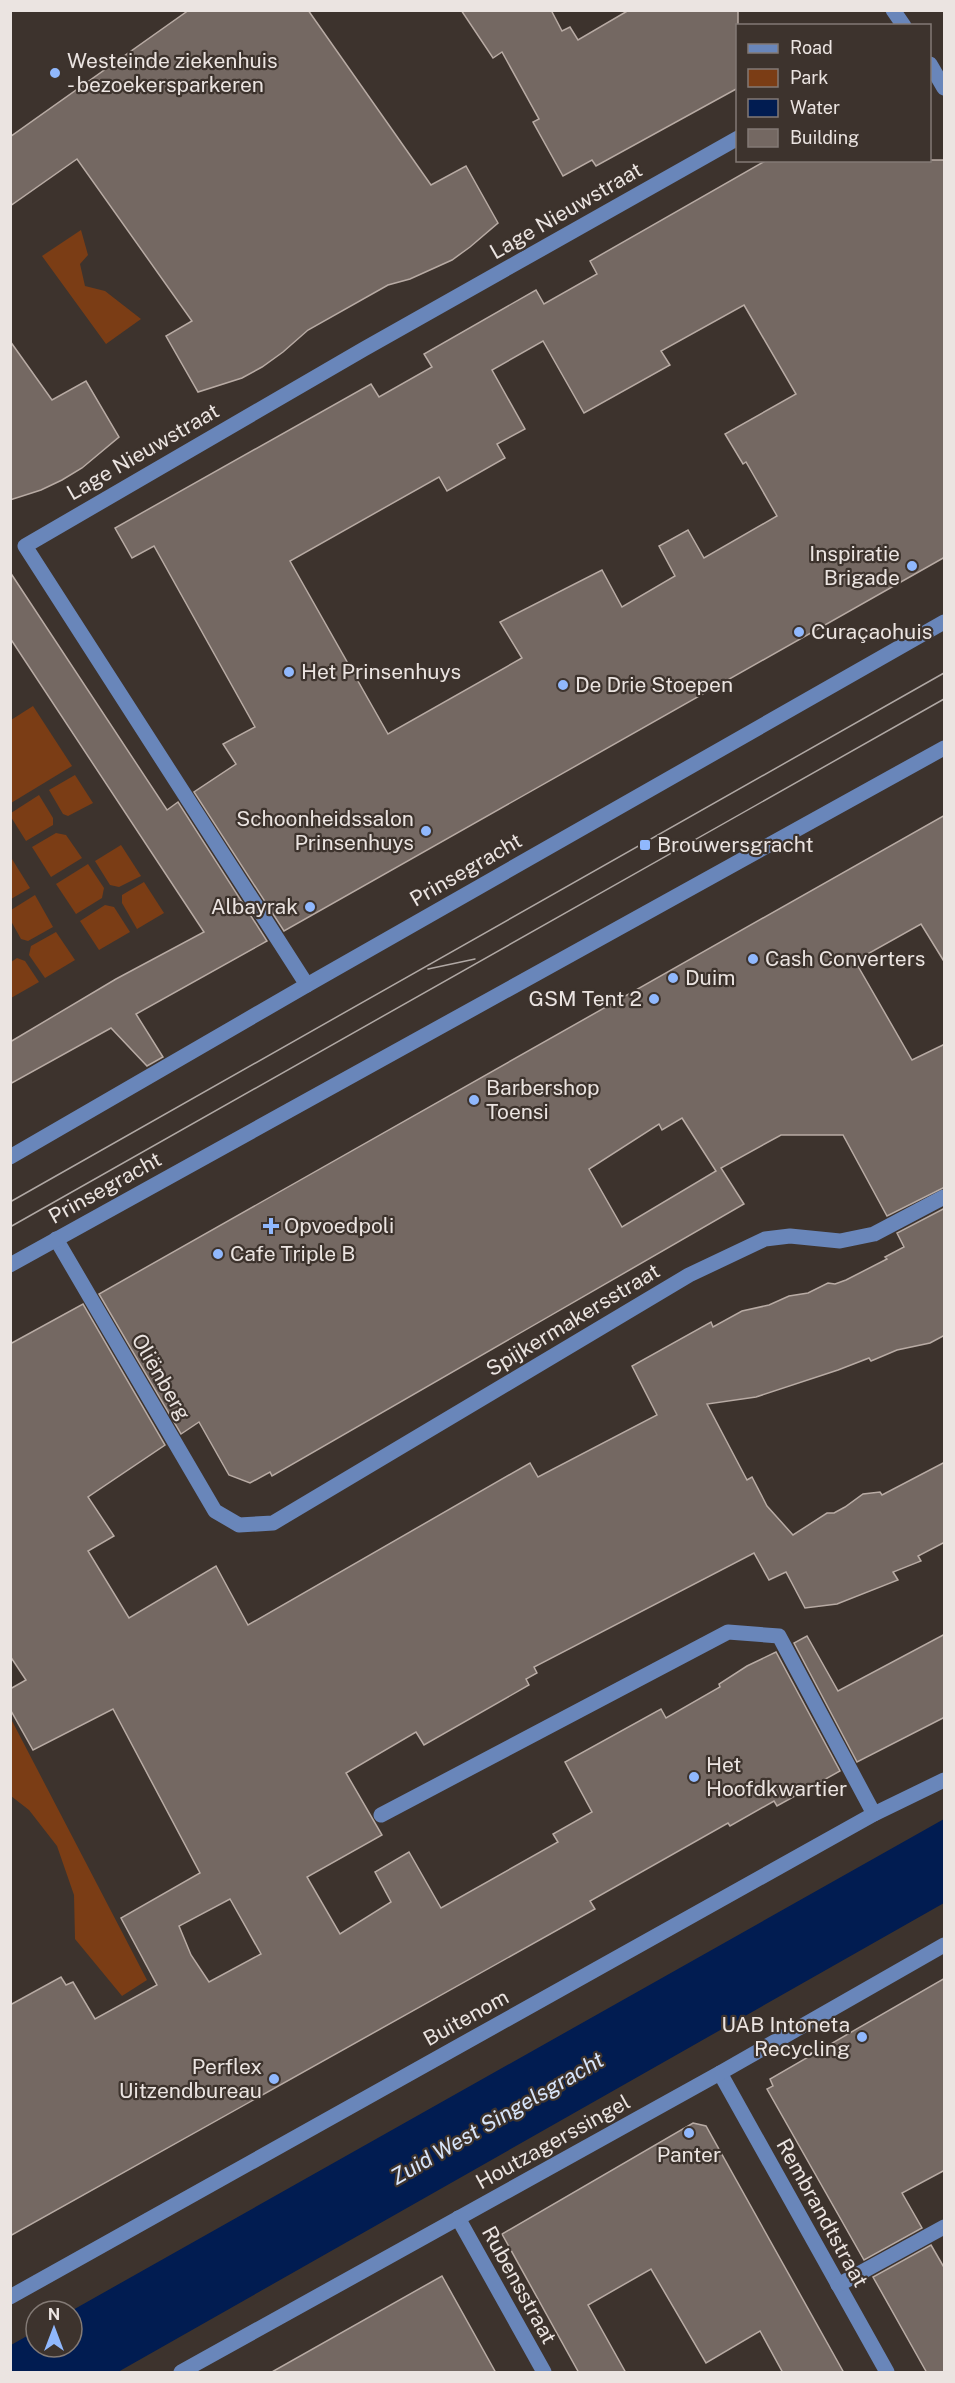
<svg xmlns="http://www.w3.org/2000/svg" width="955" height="2383" viewBox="0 0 955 2383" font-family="'Public Sans',sans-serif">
<rect width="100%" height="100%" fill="#3d332d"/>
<g fill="#7b3d15">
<path d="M81,230L88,255L80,264L85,286L105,291L141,319L106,344L42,256Z"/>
<path d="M33,706L72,766L11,803V720Z"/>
<path d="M75,775L93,803L68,816L63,814L49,790Z"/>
<path d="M39,795L53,818V825L26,841L11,817V813Z"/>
<path d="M56,833L66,835L82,858L51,877L32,847Z"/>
<path d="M121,845L141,876L119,887L110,885L95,861Z"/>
<path d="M12,859L30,888L11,899L10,860Z"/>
<path d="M88,864L104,888L102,898L76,914L56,884Z"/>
<path d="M144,882L164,913L137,929L122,903V895Z"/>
<path d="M35,895L53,927L28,941L21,939L11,921V910Z"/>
<path d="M105,905L114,907L130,932L99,950L80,921Z"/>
<path d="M56,932L75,960L45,978L29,955L31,946Z"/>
<path d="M17,958L25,961L39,982L11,998V962Z"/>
<path d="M11,1719L147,1980L122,1996L75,1939L74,1895L57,1846L29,1810L11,1796Z"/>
</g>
<path fill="#011c51" d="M944,1819V1903L118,2372H11V2345L36,2331V2347H72L71,2311Z"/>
<g fill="#746862" stroke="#b8aba4" stroke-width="1.5" fill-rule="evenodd">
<path d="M189,10H308L431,185L466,166L498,223L470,247L452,260L410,279L388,285L308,330L283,352L262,367L242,378L198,392L166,336L192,321L77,159L10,206V137Z"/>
<path d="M461,10H551L562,31L570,27L578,40L629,10H738V88L596,166L592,160L563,176L533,122L539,119L502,52L493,58Z"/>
<path d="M767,160H945V557L284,931L194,792L236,764L223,744L255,727L154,546L132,558L115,528L371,384L379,397L432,367L424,354L536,290L544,304L597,274L590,261ZM744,305L796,394L725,434L743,464L746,462L777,516L704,558L688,530L659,546L675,576L622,607L602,570L500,622L522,658L388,734L290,561L439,477L447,491L505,458L497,444L525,429L492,370L543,341L584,413L670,365L661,351Z"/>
<path d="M10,341L52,400L86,381L119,437L82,468L62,480L41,490L10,500Z"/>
<path d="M10,572L167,810L178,802L267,941L136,1014L163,1057L147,1066L111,1028L10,1084V1042L116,979L204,932L10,638Z"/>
<path d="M945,815V963L921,924L855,961L912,1060L945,1044V1187L887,1216L843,1135H781L721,1168L744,1204L272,1476L270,1472L250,1483L229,1475L199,1422L181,1434L99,1294ZM682,1118L716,1171L622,1227L589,1169L659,1124L662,1130Z"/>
<path d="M945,1208V1335L930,1343L897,1350L871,1361L869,1358L838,1370L756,1397L707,1404L747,1480L752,1477L767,1506L793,1535L827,1513H834L845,1507L863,1494L880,1492L882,1495L945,1462V1542L918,1556L921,1561L893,1572L898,1580L837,1604L805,1608L786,1572L769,1580L754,1553L534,1667L537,1673L526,1679L529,1685L424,1745L416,1732L346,1773L382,1835L307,1877L340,1934L391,1902L375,1872L409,1852L441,1908L558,1842L553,1834L592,1812L565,1762L661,1709L666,1718L720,1687L719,1684L747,1666L776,1652L840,1771L777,1806L774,1801L730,1826L728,1823L590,1901L595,1909L10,2236V2005L61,1977L66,1985L73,1982L95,2019L157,1985L121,1918L200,1873L113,1709L33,1750L10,1709V1689L26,1680L10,1656V1344L83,1304L165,1445L88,1497L114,1536L88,1551L129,1618L216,1566L248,1625L530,1463L538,1477L657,1415L632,1366L711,1322L713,1327L742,1311L769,1305L789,1296L808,1293L828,1283L835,1284L846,1280L887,1259L885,1257L904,1247L897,1233ZM230,1899L261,1954L209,1982L191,1955L179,1926Z"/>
<path d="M945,1634V1717L857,1762L794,1643L807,1636L838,1691Z"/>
<path d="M945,1978V2170L902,2193L922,2228L864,2260L767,2089L773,2086L770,2079Z"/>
<path d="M693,2123L706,2126L844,2373H783L760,2331L706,2363L651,2269L588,2305L626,2373H579L502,2234Z"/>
<path d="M931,2245L945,2269V2373H927L873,2277Z"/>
<path d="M442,2276L496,2373H270Z"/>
</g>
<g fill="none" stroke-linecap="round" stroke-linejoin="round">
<g stroke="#6986ba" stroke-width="15">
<path d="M893,10L904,26"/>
<path d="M930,64L944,88"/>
<path d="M307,985L25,546L364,349L738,138"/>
<path d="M10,1157L307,985L944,622"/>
<path d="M56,1239L215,1511L239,1525L273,1523L689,1275L765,1239L790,1236L840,1241L874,1234L944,1197"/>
<path d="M10,1265L944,748"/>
<path d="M381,1815L728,1632L779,1636L874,1814"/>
<path d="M720,2073L887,2372"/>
<path d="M458,2218L544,2372"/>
<path d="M838,2285L944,2227"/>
<path d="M10,2297L874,1814L944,1780"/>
<path d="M181,2372L720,2073L944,1945"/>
</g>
<g stroke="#b0a8a4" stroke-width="1.5">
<path d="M428,969L475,959"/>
<path d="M10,1202L944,673"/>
<path d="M10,1227L944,699"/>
</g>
</g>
<g fill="#90b8fd" stroke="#3d332d" stroke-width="2">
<circle cx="55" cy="73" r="6"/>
<circle cx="912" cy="566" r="6"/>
<circle cx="799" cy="632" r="6"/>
<circle cx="289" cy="672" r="6"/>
<circle cx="563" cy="685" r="6"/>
<circle cx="426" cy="831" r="6"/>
<rect x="639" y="839" width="12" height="12" rx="3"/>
<circle cx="310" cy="907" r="6"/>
<circle cx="753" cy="959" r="6"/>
<circle cx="673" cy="978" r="6"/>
<circle cx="654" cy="999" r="6"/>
<circle cx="474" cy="1100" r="6"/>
<path d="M268 1217h6v6h6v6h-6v6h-6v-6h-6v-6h6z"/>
<circle cx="218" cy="1254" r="6"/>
<circle cx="694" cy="1777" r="6"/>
<circle cx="862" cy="2037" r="6"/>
<circle cx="274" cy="2079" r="6"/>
<circle cx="689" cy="2133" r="6"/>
</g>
<g text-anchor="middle" stroke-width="4.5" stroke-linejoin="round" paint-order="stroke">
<g font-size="21" fill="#ebe4e1" stroke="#3d332d" text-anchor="start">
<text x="67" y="68">Westeinde ziekenhuis<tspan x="67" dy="24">- bezoekersparkeren</tspan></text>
<text x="900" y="561" text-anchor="end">Inspiratie<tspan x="900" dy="24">Brigade</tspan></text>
<text x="811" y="639">Curaçaohuis</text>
<text x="301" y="679">Het Prinsenhuys</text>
<text x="575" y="692">De Drie Stoepen</text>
<text x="414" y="826" text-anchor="end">Schoonheidssalon<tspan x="414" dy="24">Prinsenhuys</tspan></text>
<text x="657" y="852">Brouwersgracht</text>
<text x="298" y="914" text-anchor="end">Albayrak</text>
<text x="765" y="966">Cash Converters</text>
<text x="685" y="985">Duim</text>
<text x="642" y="1006" text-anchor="end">GSM Tent 2</text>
<text x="486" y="1095">Barbershop<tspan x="486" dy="24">Toensi</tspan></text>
<text x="284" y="1233">Opvoedpoli</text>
<text x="230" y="1261">Cafe Triple B</text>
<text x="706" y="1772">Het<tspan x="706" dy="24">Hoofdkwartier</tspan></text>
<text x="850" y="2032" text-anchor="end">UAB Intoneta<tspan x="850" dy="24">Recycling</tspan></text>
<text x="262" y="2074" text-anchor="end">Perflex<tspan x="262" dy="24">Uitzendbureau</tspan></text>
<text x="689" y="2162" text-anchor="middle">Panter</text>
</g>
<g font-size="21" fill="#ebe4e1" stroke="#3d332d">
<text transform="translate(566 211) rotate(-30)" y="7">Lage Nieuwstraat</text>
<text transform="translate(143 452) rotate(-30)" y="7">Lage Nieuwstraat</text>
<text transform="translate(466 870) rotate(-30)" y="7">Prinsegracht</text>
<text transform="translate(105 1188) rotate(-29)" y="7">Prinsegracht</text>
<text transform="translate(573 1320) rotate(-31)" y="7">Spijkermakersstraat</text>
<text transform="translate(161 1377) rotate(60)" y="7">Oliënberg</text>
<text transform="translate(466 2018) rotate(-29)" y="7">Buitenom</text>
<text transform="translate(553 2142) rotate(-29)" y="7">Houtzagerssingel</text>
<text transform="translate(822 2213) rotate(61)" y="7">Rembrandtstraat</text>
<text transform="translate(519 2285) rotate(61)" y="7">Rubensstraat</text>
</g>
<g font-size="22" font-style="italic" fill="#d8e5fa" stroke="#3d332d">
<text transform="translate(497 2118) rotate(-30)" y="8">Zuid West Singelsgracht</text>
</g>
</g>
<rect width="955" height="2383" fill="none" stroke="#ebe4e1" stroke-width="24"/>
<rect x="736" y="24" width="195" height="138" fill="#3d332d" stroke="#837a75" stroke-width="1.5"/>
<rect x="748" y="44" width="30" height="9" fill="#6986ba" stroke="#837a75" stroke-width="1.5"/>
<text x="790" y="54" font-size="18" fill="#ebe4e1">Road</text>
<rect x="748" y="69" width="30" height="18" fill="#7b3d15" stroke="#837a75" stroke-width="1.5"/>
<text x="790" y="84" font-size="18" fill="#ebe4e1">Park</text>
<rect x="748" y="99" width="30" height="18" fill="#011c51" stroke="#837a75" stroke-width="1.5"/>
<text x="790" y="114" font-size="18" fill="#ebe4e1">Water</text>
<rect x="748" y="129" width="30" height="18" fill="#746862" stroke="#837a75" stroke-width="1.5"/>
<text x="790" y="144" font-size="18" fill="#ebe4e1">Building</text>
<g transform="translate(54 2329)"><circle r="28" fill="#3d332d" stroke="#837a75" stroke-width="1.5"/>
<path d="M0-4.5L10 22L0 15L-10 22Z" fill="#90b8fd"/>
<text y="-9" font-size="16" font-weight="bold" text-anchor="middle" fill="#ebe4e1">N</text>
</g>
</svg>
